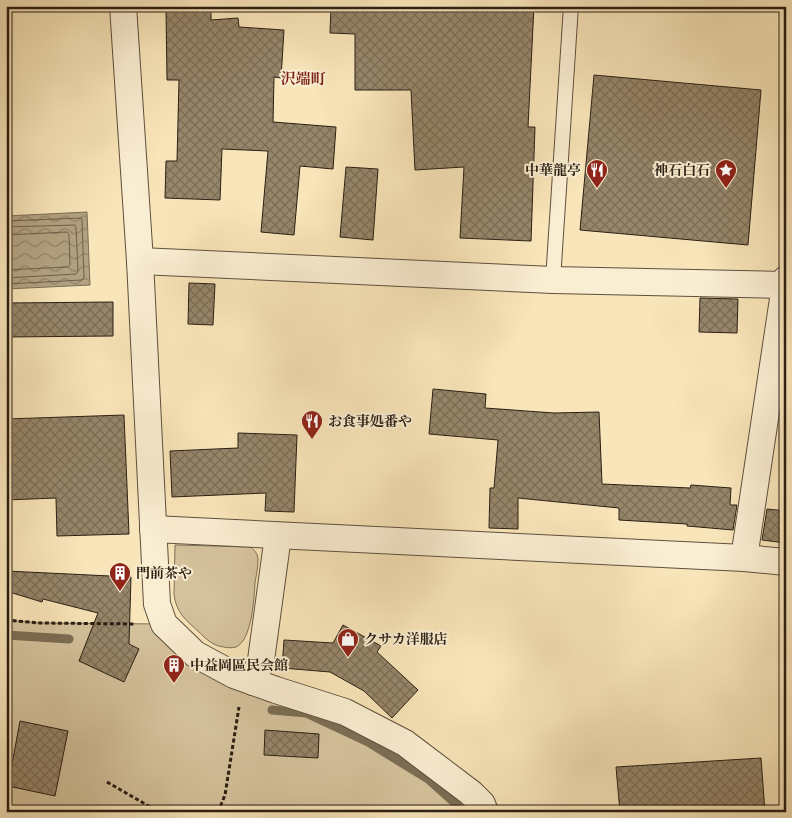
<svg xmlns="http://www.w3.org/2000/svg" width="792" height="818" viewBox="0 0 792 818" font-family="'Libre Caslon Text','Noto Serif JP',serif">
<defs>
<pattern id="water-waves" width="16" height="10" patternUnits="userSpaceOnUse" patternTransform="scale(1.25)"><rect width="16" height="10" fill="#b2a281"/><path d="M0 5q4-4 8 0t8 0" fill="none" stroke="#918368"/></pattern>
<pattern id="building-cross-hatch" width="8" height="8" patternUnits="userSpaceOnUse" patternTransform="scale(1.25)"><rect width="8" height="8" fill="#96866a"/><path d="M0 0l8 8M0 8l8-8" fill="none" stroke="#7b6d56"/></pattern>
</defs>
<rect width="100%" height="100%" fill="#f8e5b9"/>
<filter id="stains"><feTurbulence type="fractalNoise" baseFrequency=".004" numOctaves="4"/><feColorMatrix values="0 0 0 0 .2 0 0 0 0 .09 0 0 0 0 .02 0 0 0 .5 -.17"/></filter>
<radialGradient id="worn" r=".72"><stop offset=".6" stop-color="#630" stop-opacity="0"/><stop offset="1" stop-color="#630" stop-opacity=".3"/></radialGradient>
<g fill="#d5c39d" stroke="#807158">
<path d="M175,545L251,547C255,551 258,554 258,560C258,568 256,576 255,583C254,598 252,640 236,647C233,648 227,648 224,647C213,646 206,639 199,632C186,620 176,613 174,594Z"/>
<path d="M6,620L40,623L164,624L195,654L345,712L485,812H6Z"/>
</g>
<path fill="url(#water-waves)" stroke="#7c6e55" d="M87,212L90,285L6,289V216Z"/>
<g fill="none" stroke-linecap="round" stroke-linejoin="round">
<g stroke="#6e604a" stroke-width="1">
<path d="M6,221L81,218L82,220L84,278L82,280L6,284"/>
<path d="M6,227L75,225L76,227L78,272L76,274L6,278"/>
<path d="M6,235L67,232L69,235L70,265L68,267L6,270"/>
</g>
<g stroke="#7c6e55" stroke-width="9">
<path d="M6,635L69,639"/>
<path d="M272,710L306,713L368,742L428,779L456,804L461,812"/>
</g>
</g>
<g fill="url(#building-cross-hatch)" stroke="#2b1f14">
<path d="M331,6H534L528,127H535L531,241L460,238L464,167L415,170L411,90H355V34L330,33Z"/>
<path d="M211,9V20L238,18L239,27L284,30L281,78L274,77L273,122L336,127L333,169L300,166L294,235L261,232L268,151L222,149L220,200L165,198L166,161H177L179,80H167L166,10Z"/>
<path d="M594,75L761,90L748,245L580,230Z"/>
<path d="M346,167L378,169L373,240L340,237Z"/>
<path d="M189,283L215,284L213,325L188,324Z"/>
<path d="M700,298L738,299L737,333L699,332Z"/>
<path d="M113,302V336L6,337V303Z"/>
<path d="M433,389L486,394L485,408L554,413L599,412L602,484L690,488L691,485L731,488L730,505H737L733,530L687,526V524L619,520V508L518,498V529L489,528L490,488H494L498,440L429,434Z"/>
<path d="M124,415L129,534L57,536L56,498L6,500V419Z"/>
<path d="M238,433L297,435L294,512L265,511L266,493L172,497L170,451L238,448Z"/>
<path d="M767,509L786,511V543L762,540Z"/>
<path d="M6,571L131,577L129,644L139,649L124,682L79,661L98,613L43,599L42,602L6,591Z"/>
<path d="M343,625L381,646L377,652L418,690L392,718L364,691L330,672L282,668L284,640L333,643Z"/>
<path d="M20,721L68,731L55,796L8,786Z"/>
<path d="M265,730L319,734L318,758L264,755Z"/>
<path d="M761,758L765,812H620L616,767Z"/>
</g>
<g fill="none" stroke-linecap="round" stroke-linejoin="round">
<g stroke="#5e503d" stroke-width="16">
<path id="lane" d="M553,280L571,6"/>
</g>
<g stroke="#5e503d" stroke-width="28">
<g id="street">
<path d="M123,6L140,261L157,604L164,624L195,654L234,675L276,690L345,712L405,743L471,793L482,804L485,812"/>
<path d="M140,261L553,280L785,285"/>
<path d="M153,529L744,558L786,562"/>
<path d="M744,558L786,279"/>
<path d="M253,682L261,660L278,536"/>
</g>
</g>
<g stroke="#2b1f14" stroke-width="3" stroke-dasharray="4 2.5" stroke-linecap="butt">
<path d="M6,620L40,623L135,624"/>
<path d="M107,782L159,812"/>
<path d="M218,812L225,795L239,707"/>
</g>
<use href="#lane" stroke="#faeed2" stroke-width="14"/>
<use href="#street" stroke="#faeed2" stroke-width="26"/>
</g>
<defs>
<g id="restaurant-pin" transform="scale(1.125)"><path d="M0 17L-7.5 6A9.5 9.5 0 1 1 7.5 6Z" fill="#8f2418" stroke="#faeed2"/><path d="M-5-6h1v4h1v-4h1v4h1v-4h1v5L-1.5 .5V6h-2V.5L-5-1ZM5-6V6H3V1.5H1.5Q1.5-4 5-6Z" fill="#fff"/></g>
<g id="sight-pin" transform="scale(1.125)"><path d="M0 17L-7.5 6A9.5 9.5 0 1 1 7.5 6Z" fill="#8f2418" stroke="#faeed2"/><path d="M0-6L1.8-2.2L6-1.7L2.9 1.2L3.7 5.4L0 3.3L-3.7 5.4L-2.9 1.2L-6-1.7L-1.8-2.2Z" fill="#fff"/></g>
<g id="building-pin" transform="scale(1.125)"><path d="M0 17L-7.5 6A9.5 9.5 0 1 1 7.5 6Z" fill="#8f2418" stroke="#faeed2"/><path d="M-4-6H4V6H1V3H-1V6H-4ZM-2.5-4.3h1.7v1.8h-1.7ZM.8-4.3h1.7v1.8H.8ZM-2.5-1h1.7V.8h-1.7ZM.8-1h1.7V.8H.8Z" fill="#fff"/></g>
<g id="shop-pin" transform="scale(1.125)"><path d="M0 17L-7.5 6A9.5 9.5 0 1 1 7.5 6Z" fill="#8f2418" stroke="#faeed2"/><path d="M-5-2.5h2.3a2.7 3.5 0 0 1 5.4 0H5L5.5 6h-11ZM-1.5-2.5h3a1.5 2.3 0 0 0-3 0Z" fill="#fff"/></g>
</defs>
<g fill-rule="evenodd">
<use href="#restaurant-pin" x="597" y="170"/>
<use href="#sight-pin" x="726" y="170"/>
<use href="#restaurant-pin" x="312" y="421"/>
<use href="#building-pin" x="120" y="573"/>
<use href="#shop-pin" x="348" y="639"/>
<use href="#building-pin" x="174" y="665"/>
</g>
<g text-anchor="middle" stroke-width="4" stroke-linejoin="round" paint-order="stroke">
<g font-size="14" font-weight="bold" fill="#2b1f14" stroke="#faeed2" text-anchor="start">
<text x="581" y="175" text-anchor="end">中華龍亭</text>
<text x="710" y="175" text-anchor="end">神石白石</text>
<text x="328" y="426">お食事処番や</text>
<text x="136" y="578">門前茶や</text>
<text x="364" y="644">クサカ洋服店</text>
<text x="190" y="670">中益岡區民会館</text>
</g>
<g font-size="15" font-weight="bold" fill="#7a1f14" stroke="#faeed2">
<text x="303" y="84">沢端町</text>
</g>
</g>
<rect width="792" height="818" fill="none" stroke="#f8e5b9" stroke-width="25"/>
<rect x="8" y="8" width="777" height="803" fill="none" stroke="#2b1f14" stroke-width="2.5"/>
<rect x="12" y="12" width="767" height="793" fill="none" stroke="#2b1f14"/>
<rect width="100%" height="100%" filter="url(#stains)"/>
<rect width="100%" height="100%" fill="url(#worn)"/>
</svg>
